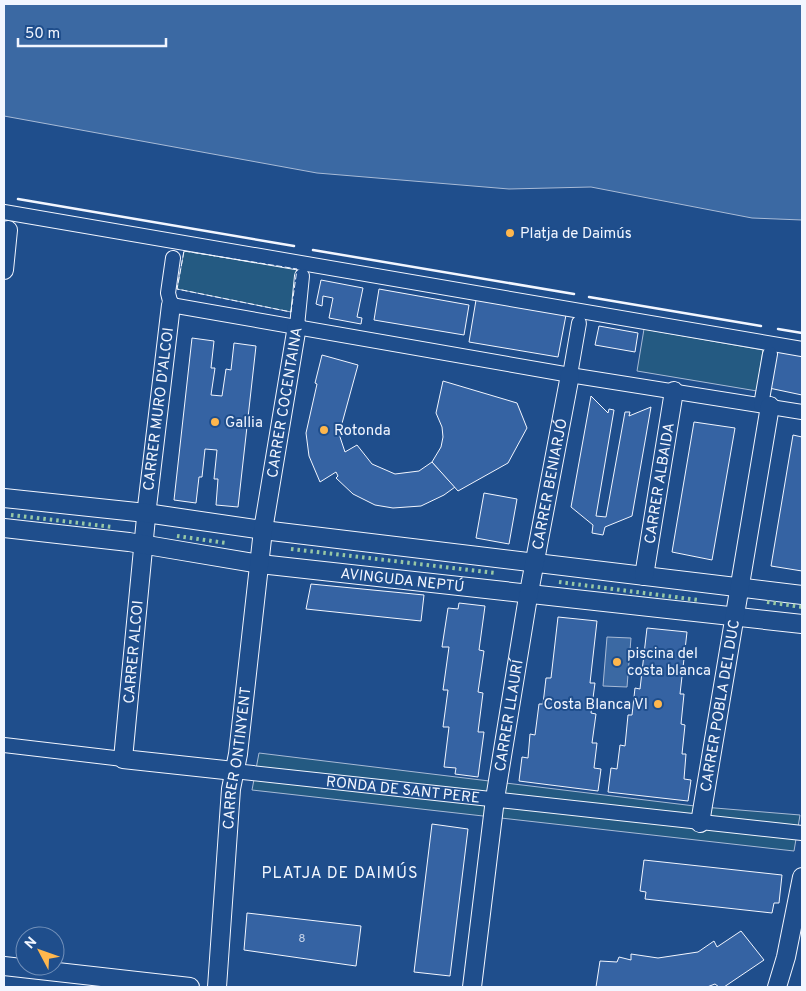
<svg xmlns="http://www.w3.org/2000/svg" width="806" height="991" viewBox="0 0 806 991" font-family="Overpass,sans-serif">
<rect width="100%" height="100%" fill="#1f4e8c"/>
<g fill="#245a82" stroke="#a8bbd7">
<path d="M184,251L297,269L291,312L177,289Z"/>
<path d="M644,329L763,350L757,391L637,371Z"/>
<path d="M259,753L703,807L800,815L794,851L252,790Z"/>
</g>
<g fill="#3b69a3" stroke="#a8bbd7">
<path d="M4,4H802V220L752,218L591,187L509,189L317,173L4,116Z"/>
<path d="M607,637L631,638L627,687L603,686Z"/>
</g>
<g fill="#3563a3" stroke="#f2f6ff">
<path d="M321,280L363,288L357,317L362,318L361,324L329,318L333,298L323,296L322,306L316,304Z"/>
<path d="M379,289L469,305L464,335L374,320Z"/>
<path d="M476,300L566,315L558,357L469,342Z"/>
<path d="M599,326L638,333L635,352L595,345Z"/>
<path d="M192,338L214,341L211,368H215L211,395L222,396L226,369L231,370L234,343L256,346L238,507L216,505L218,479H214L217,450L205,449L202,477H199L196,503L174,500Z"/>
<path d="M776,349L802,354V395L769,388Z"/>
<path d="M322,355L358,365L341,427L340,437L345,452L357,445L372,464L395,474L419,471L432,462L455,487L444,495L421,506L393,508L375,505L353,494L336,478L338,476L336,472L320,482L309,456L306,433L317,384L315,383Z"/>
<path d="M443,381L517,403L527,428L508,463L458,491L432,462L441,447L443,437L442,427L436,413Z"/>
<path d="M591,396L608,413L609,409L614,410L596,516L606,517L625,412H630L629,416L651,407L632,516L605,527L603,535L592,533L593,525L571,507Z"/>
<path d="M694,422L735,428L712,560L672,552Z"/>
<path d="M793,435L802,437V571L771,566Z"/>
<path d="M484,493L517,499L509,544L476,538Z"/>
<path d="M311,584L424,595L421,621L306,609Z"/>
<path d="M459,603L485,606L479,650L484,651L478,692L483,693L478,732H484L478,777L455,774L456,768L444,767L449,727H443L448,690H443L449,647H442L448,608L458,609Z"/>
<path d="M558,617L597,621L590,683H595L591,713L596,714L592,743H597L594,768L601,769L598,791L519,781L522,757L528,758L530,734L535,735L539,704H543L546,678H551Z"/>
<path d="M647,628L687,632L680,694H684L681,724L685,725L682,754H686L684,779L691,780L688,801L608,792L611,768L617,769L620,745L625,746L628,715H632L635,688L640,689Z"/>
<path d="M432,824L468,829L450,976L414,972Z"/>
<path d="M644,860L782,875L779,903H774L772,913L645,899L646,892L640,891Z"/>
<path d="M247,913L361,926L356,966L244,950Z"/>
<path d="M741,931L764,960L724,987H719L715,984L707,987H596L600,961L617,962L619,957L631,960V954L658,958L698,952L714,941L717,947Z"/>
</g>
<g fill="none" stroke-linecap="round" stroke-linejoin="round">
<g stroke="#f2f6ff" stroke-width="16">
<g id="pedestrian">
<path d="M4,212L802,349"/>
<path d="M173,258L168,293L171,305L576,376L802,412"/>
<path d="M297,326L302,276"/>
<path d="M570,375L579,323"/>
<path d="M761,405L770,354"/>
<path d="M4,745L123,759"/>
<path id="s1" d="M234,771L802,833"/>
</g>
</g>
<g stroke="#f2f6ff" stroke-width="20">
<g id="minor">
<path d="M4,270L8,230"/>
<path d="M171,305L147,507L123,759L234,771"/>
<path d="M4,498L146,513L263,530L802,595"/>
<path id="s2" d="M4,528L129,542L260,564L802,624"/>
<path id="s3" d="M644,576L674,391"/>
<path id="s4" d="M700,823L770,406"/>
<path d="M4,966L190,987"/>
<path id="s5" d="M217,987L231,789L238,754L263,530L297,326"/>
<path id="s6" d="M472,987L495,799L527,603L570,375"/>
<path d="M777,987L786,957L802,877"/>
</g>
</g>
<use href="#pedestrian" stroke="#1f4e8c" stroke-width="14"/>
<use href="#minor" stroke="#1f4e8c" stroke-width="18"/>
<g stroke="#97c8a6" stroke-width="4" stroke-dasharray="2.5 4" stroke-linecap="butt">
<path d="M11,515L113,527"/>
<path d="M177,536L226,543"/>
<path d="M291,549L496,573"/>
<path d="M559,582L698,600"/>
<path d="M767,602L802,607"/>
</g>
<path stroke="#f2f6ff" stroke-width="1" stroke-dasharray="6 2.5" stroke-linecap="butt" d="M184,251L297,269L291,312L177,289Z"/>
<g stroke="#f2f6ff" stroke-width="2.5">
<path d="M18,199L294,246"/>
<path d="M313,250L574,294"/>
<path d="M589,297L761,326"/>
<path d="M778,329L802,333"/>
</g>
</g>
<g fill="#ffb74d" stroke="#1f4e8c" stroke-width="2">
<circle cx="510" cy="233" r="5"/>
<circle cx="215" cy="422" r="5"/>
<circle cx="324" cy="430" r="5"/>
<circle cx="617" cy="662" r="5"/>
<circle cx="658" cy="704" r="5"/>
</g>
<g text-anchor="middle" stroke-width="4" stroke-linejoin="round" paint-order="stroke">
<g font-size="12" fill="#c3d1e8">
<text x="302" y="942">8</text>
</g>
<g font-size="15" fill="#f2f6ff" stroke="#1f4e8c" text-anchor="start">
<text x="520" y="238">Platja de Daimús</text>
<text x="225" y="427">Gallia</text>
<text x="334" y="435">Rotonda</text>
<text x="627" y="658">piscina del<tspan x="627" dy="17">costa blanca</tspan></text>
<text x="648" y="709" text-anchor="end">Costa Blanca VI</text>
</g>
<g font-size="15" fill="#f2f6ff" stroke="#1f4e8c">
<text dy="5" stroke="none"><textPath href="#s5" startOffset="589">CARRER COCENTAINA</textPath></text>
<text transform="translate(158 409) rotate(-83)" y="5">CARRER MURO D'ALCOI</text>
<text dy="5" stroke="none"><textPath href="#s3" startOffset="94">CARRER ALBAIDA</textPath></text>
<text dy="5" stroke="none"><textPath href="#s6" startOffset="509">CARRER BENIARJÓ</textPath></text>
<text dy="5" stroke="none"><textPath href="#s2" startOffset="402">AVINGUDA NEPTÚ</textPath></text>
<text transform="translate(133 652) rotate(-85)" y="5">CARRER ALCOI</text>
<text dy="5" stroke="none"><textPath href="#s4" startOffset="119">CARRER POBLA DEL DUC</textPath></text>
<text dy="5" stroke="none"><textPath href="#s6" startOffset="274">CARRER LLAURÍ</textPath></text>
<text dy="5" stroke="none"><textPath href="#s5" startOffset="230">CARRER ONTINYENT</textPath></text>
<text dy="5" stroke="none"><textPath href="#s1" startOffset="170">RONDA DE SANT PERE</textPath></text>
</g>
<g font-size="16" letter-spacing="1" fill="#f2f6ff" stroke="#1f4e8c">
<text x="340" y="878">PLATJA DE DAIMÚS</text>
</g>
</g>
<rect width="806" height="991" fill="none" stroke="#f2f6ff" stroke-width="10"/>
<g transform="translate(40 951) rotate(311)"><circle r="24" fill="#1f4e8c" stroke="#7391ba"/>
<path d="M0-4L9 19L0 12L-9 19Z" fill="#ffb74d"/>
<text y="-8" font-size="14" font-weight="bold" text-anchor="middle" fill="#f2f6ff">N</text>
</g>
<path d="M18 38v8h148v-8" fill="none" stroke="#f2f6ff" stroke-width="2.5"/>
<text x="25" y="38" font-size="15" fill="#f2f6ff" stroke="#1f4e8c" stroke-width="4" paint-order="stroke">50 m</text>
</svg>
